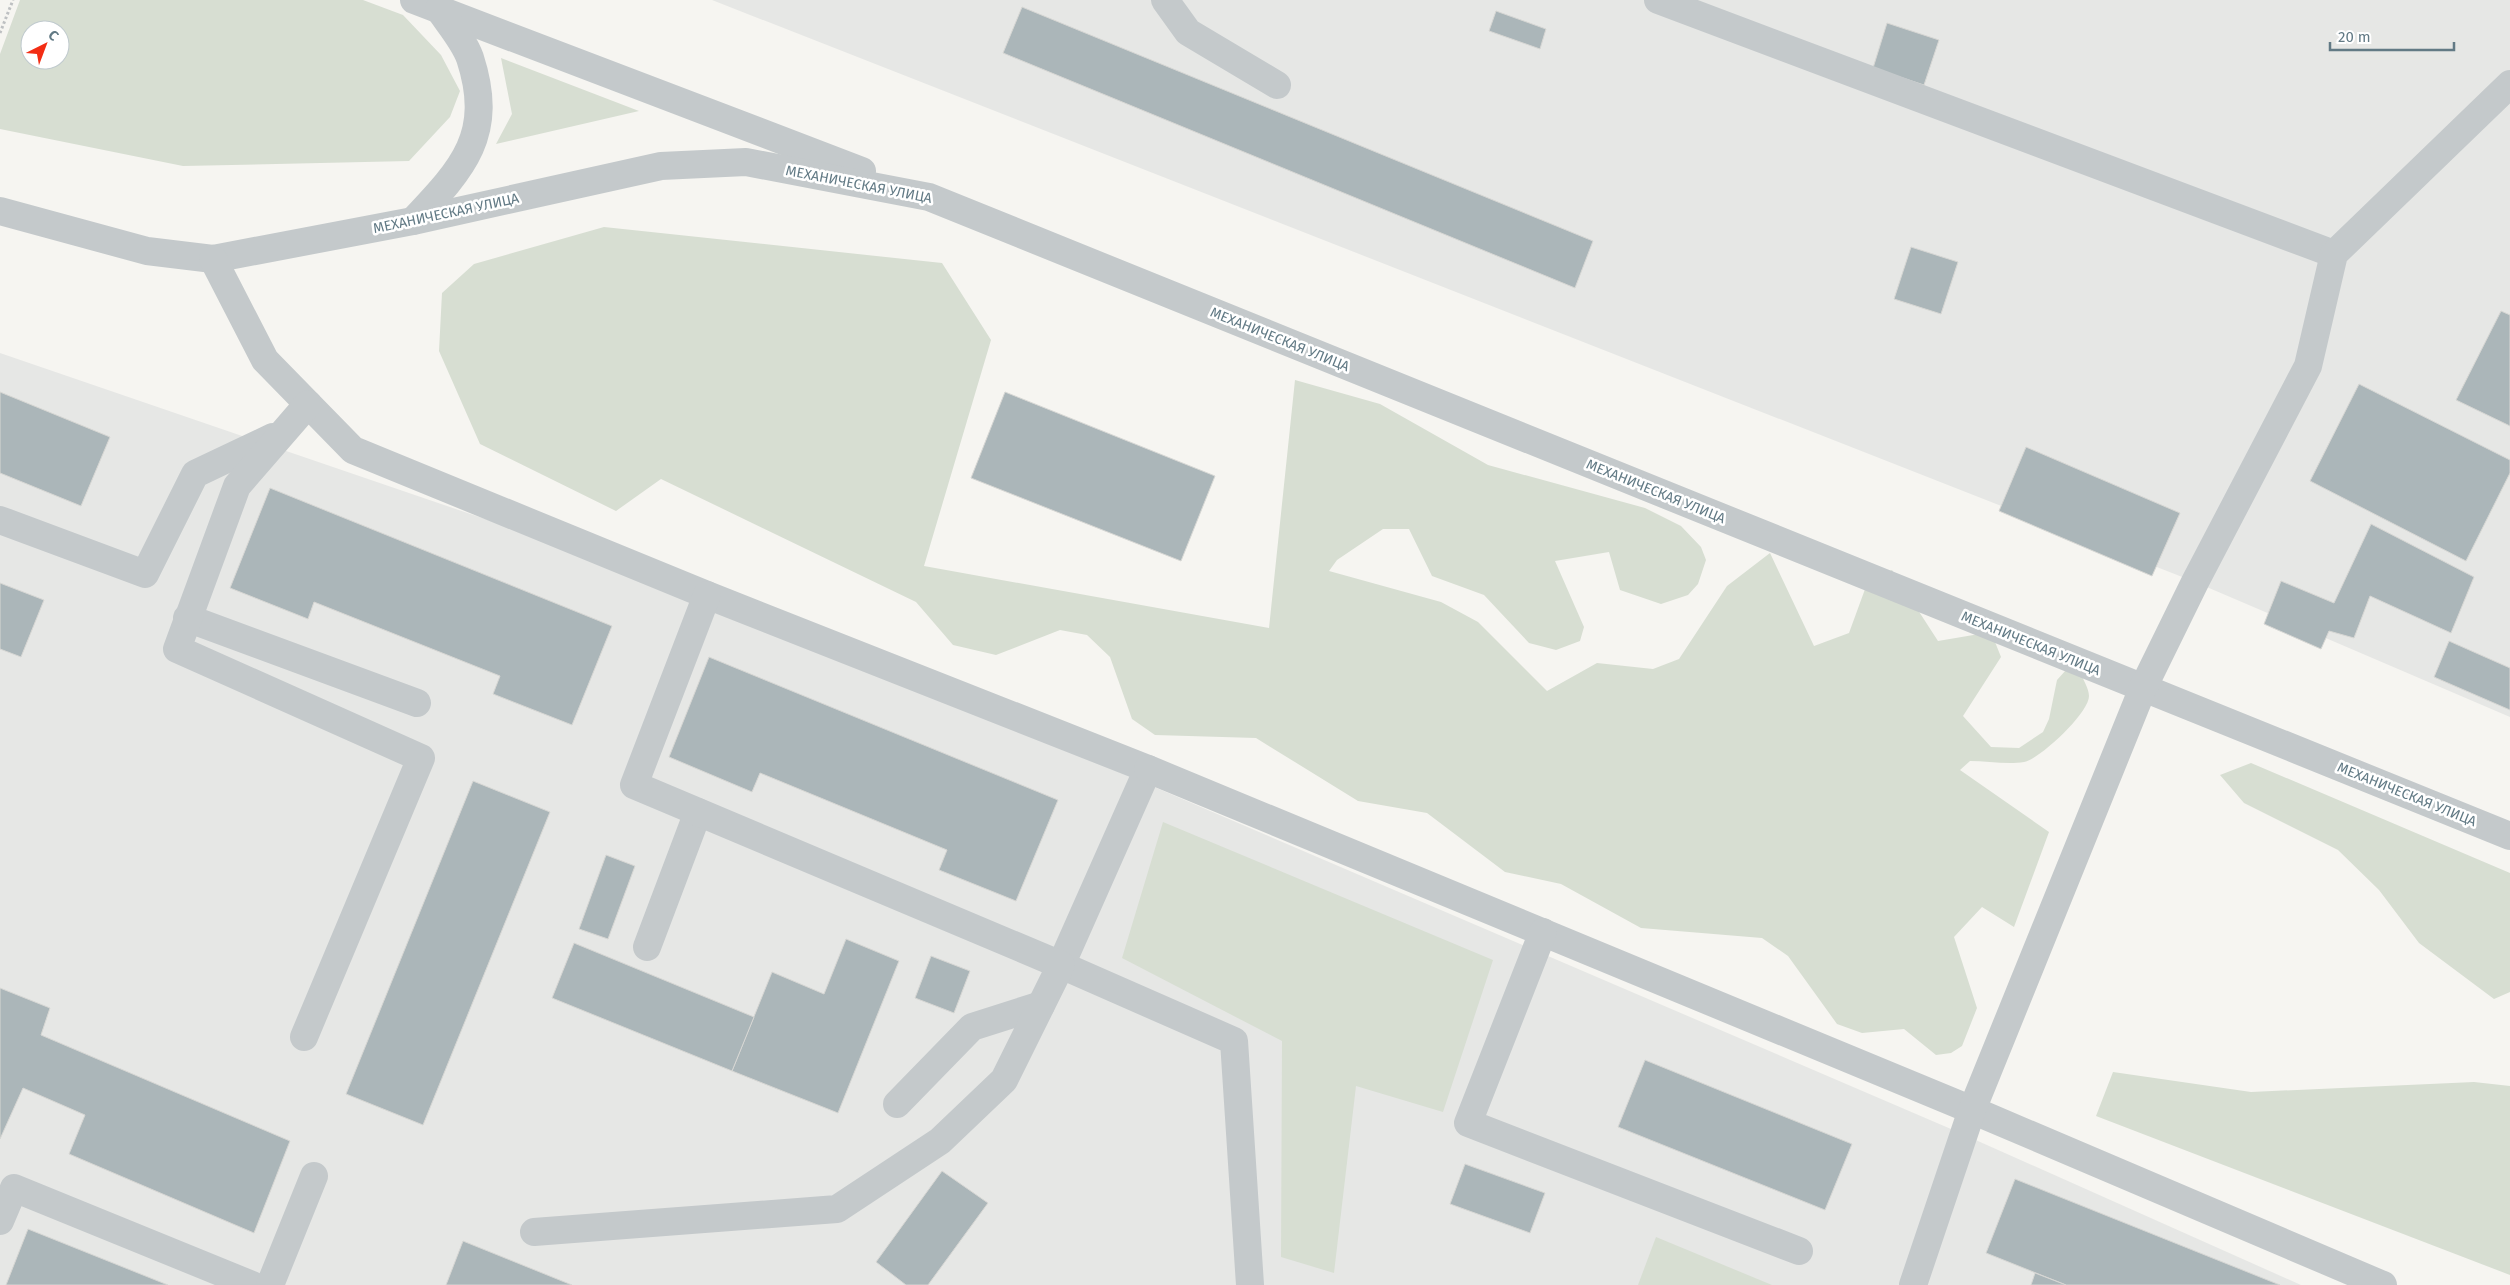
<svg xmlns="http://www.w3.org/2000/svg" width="2510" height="1285" viewBox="0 0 2510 1285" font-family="'Fira Sans',sans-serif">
<rect width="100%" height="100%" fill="#f6f5f1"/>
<g fill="#e6e7e5">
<path d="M712,0H2510V717L2195,582Z"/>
<path d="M0,353L707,595L1951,1129L2301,1285H0Z"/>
</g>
<g fill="#d7ded2" fill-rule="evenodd">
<path d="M20,0H363L403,15L441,55L460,91L450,117L409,161L183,166L0,129V54ZM30,30H60V60H30Z"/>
<path d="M501,58L639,111L496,144L512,114Z"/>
<path d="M604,227L942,263L991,340L924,566L1269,628L1295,380L1380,404L1488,465L1645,508L1681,526L1701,547L1706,560L1698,584L1688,595L1661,604L1620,590L1609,552L1555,561L1584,627L1580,641L1556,650L1529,643L1484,595L1432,576L1409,529H1383L1337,560L1329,571L1441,602L1478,622L1547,691L1597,663L1653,669L1679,659L1727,586L1770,553L1814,646L1849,633L1868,581L1892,570L1938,641L1991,632L2001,657L1963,716L1991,747L2019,748L2043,732L2049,719L2057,680L2066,670L2080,671C2082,678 2089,688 2089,696C2089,713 2040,759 2024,762C2008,765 1987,761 1970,761L1960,770L2049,832L2014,927L1982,907L1954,937L1977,1008L1962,1046L1951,1053L1936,1055L1904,1029L1862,1033L1837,1024L1788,956L1762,938L1641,928L1561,884L1505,872L1427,813L1358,801L1256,738L1155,735L1132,719L1110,657L1087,635L1060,630L996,655L953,645L916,602L661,479L616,511L480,444L439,351L442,293L474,264Z"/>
<path d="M2251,763L2510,873V992L2494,999L2419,943L2379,890L2338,850L2244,803L2220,775Z"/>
<path d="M1163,822L1493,960L1443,1112L1356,1086L1334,1273L1281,1257L1282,1041L1122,958Z"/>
<path d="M2113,1072L2251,1092L2474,1082L2510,1086V1275L2096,1116Z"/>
<path d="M1656,1237L1772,1285H1638Z"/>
</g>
<g fill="#abb6b9" stroke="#d7d7d4">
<path d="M1022,7L1593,241L1575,288L1003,53Z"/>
<path d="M1496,11L1546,29L1540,49L1489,31Z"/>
<path d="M1887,23L1939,40L1924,85L1873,68Z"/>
<path d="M1911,247L1958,262L1941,314L1894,299Z"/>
<path d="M2501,311L2510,315V426L2456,400Z"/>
<path d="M2359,384L2510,460V473L2466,561L2310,481Z"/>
<path d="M0,392L110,437L81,506L0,473Z"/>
<path d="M1005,392L1215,476L1181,561L971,478Z"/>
<path d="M2026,447L2180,513L2152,576L1999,511Z"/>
<path d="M270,488L612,626L572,725L493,694L500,676L314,602L308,619L230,588Z"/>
<path d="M2371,524L2474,577L2451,633L2370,596L2354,638L2329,631L2321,649L2264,624L2281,581L2334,603Z"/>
<path d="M0,583L44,600L21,657L0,649Z"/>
<path d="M2449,641L2510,668V710L2434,677Z"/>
<path d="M709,657L1058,800L1016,901L939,870L947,850L760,773L752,792L669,757Z"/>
<path d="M473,781L550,812L423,1125L346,1094Z"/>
<path d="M606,855L635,866L608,939L579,929Z"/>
<path d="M846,939L899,961L838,1113L732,1071L772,972L824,994Z"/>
<path d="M574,943L754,1017L732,1071L552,998Z"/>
<path d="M931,956L970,971L954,1013L915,998Z"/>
<path d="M0,988L50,1008L41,1035L290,1141L254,1233L69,1154L85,1115L23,1088L0,1139Z"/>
<path d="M1645,1060L1852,1144L1825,1210L1618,1127Z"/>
<path d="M1465,1164L1545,1193L1530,1233L1450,1204Z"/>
<path d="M942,1171L988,1203L928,1285H906L876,1262Z"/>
<path d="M2015,1179L2280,1285H2066L1986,1253Z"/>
<path d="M28,1229L168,1285H6Z"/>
<path d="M463,1241L572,1285H446Z"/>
<path d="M2035,1273L2066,1285H2031Z"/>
</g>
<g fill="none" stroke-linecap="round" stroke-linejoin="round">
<path stroke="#bec0c2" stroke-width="3" stroke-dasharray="2.5 2.5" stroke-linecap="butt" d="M0,33L13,0"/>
<g stroke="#c4c9cb" stroke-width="28">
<path d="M414,0L862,171"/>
<path d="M1165,0L1188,32L1277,85"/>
<path d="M1658,0L2334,254"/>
<path d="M0,211L147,251L213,259L413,221L661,166L746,162L929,197L2510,836"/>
<path d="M413,221C463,168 495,135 470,58C464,41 449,24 439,9"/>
<path d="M213,259L265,360L353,450L707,595L1148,769L1061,965L1234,1041L1250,1285"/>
<path d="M0,520L145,574L195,474L273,437"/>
<path d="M187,618L417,703"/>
<path d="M1148,769L1972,1110L2383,1285"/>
<path d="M1543,932L1468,1123L1799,1251"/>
<path d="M647,947L698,812"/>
<path d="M304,1037L421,758L177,649L237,486L308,404"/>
<path d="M897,1104L972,1027L1041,1005"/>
<path d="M0,1221L14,1188L252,1285"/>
<path d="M534,1232L837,1209L940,1141L1004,1080L1061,965L634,785L707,595"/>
<path d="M270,1285L314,1176"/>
<path d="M1913,1285L1972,1110L2143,688L2195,582L2308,366L2334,254L2510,84"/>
</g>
</g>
<g text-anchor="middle" stroke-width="5" stroke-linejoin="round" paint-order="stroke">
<g font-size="14" fill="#627a85" stroke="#fff">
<text transform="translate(859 184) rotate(11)" y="5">МЕХАНИЧЕСКАЯ УЛИЦА</text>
<text transform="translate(446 213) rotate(-12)" y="5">МЕХАНИЧЕСКАЯ УЛИЦА</text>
<text transform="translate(1280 339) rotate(22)" y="5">МЕХАНИЧЕСКАЯ УЛИЦА</text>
<text transform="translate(1656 491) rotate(22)" y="5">МЕХАНИЧЕСКАЯ УЛИЦА</text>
<text transform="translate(2031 643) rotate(22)" y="5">МЕХАНИЧЕСКАЯ УЛИЦА</text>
<text transform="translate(2407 794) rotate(22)" y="5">МЕХАНИЧЕСКАЯ УЛИЦА</text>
</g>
</g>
<g transform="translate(45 45) rotate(42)"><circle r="24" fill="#ffffff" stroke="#c0cace"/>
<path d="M0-4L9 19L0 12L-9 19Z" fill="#f32d14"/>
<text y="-8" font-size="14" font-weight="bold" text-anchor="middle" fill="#627a85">С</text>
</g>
<path d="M2330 42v8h124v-8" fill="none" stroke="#627a85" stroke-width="2.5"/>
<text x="2338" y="42" font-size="15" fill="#627a85" stroke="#ffffff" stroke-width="4" paint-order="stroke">20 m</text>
</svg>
